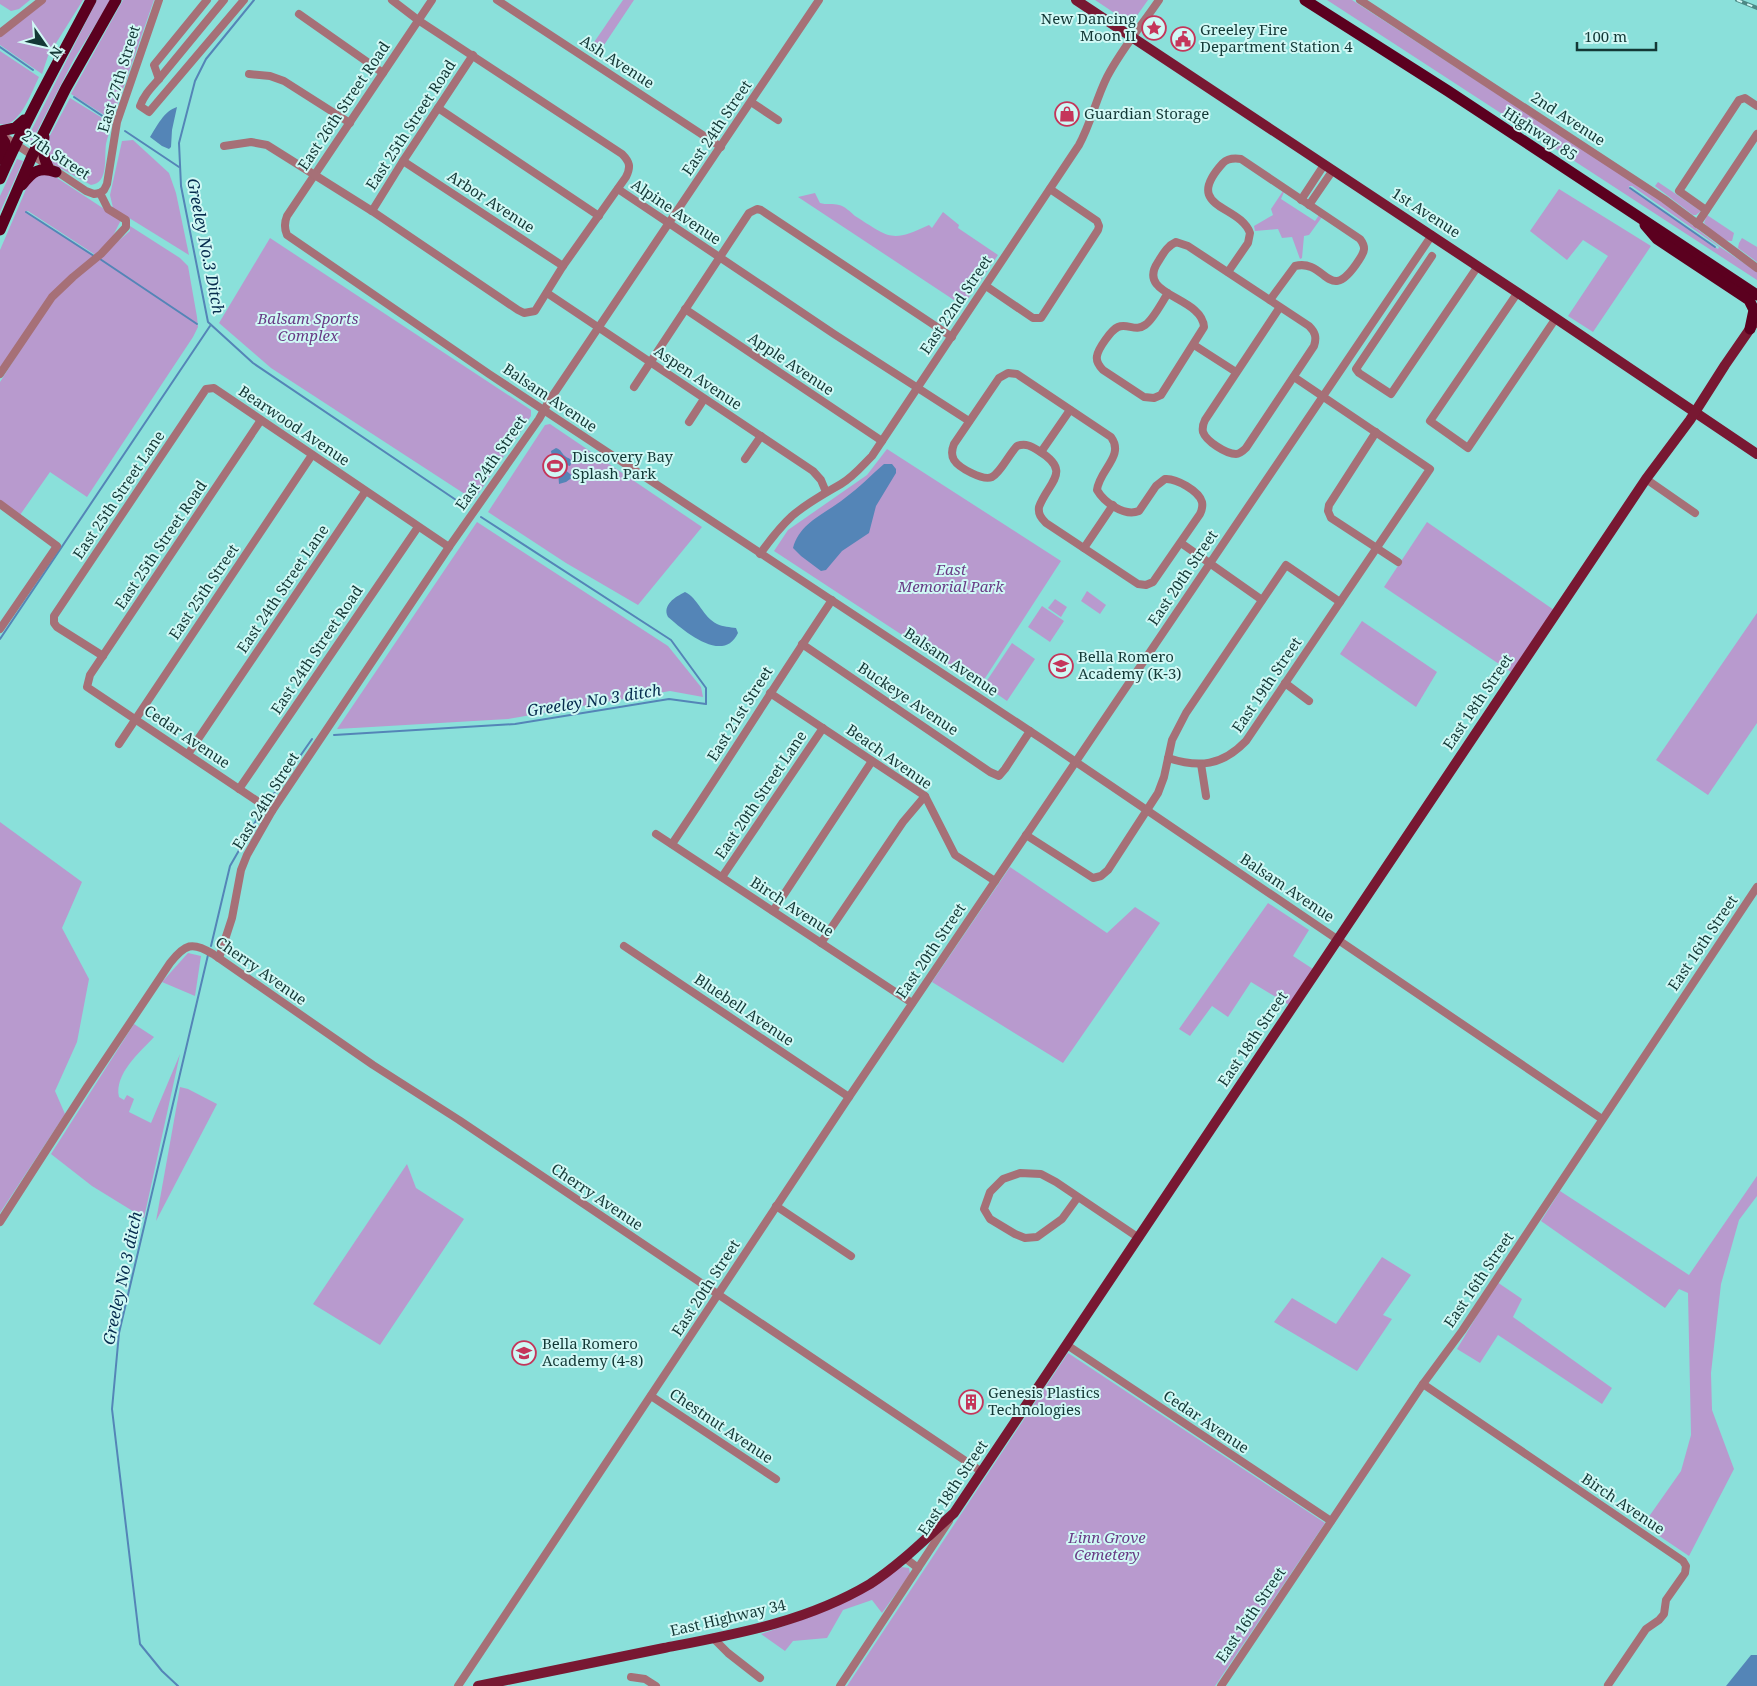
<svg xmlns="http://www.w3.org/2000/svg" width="1757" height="1686" viewBox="0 0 1757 1686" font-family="'Noto Serif',serif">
<rect width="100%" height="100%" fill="#8ae0da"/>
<g fill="#b89ace" fill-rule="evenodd">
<path d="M0,0H30L19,9L11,11L0,4Z"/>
<path d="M45,0H83L48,56L42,74L0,45V36Z"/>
<path d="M97,0H111L74,59L32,141L27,139Z"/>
<path d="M123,0H154L112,120L71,94Z"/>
<path d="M623,0H634L596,57L588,51Z"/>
<path d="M1095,0H1148L1131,24Z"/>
<path d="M1327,0H1352L1662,201L1720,247L1757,272V280ZM1629,186H1632L1719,247L1718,249L1630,189Z"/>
<path d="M0,51L39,77C32,91 19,129 0,124Z"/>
<path d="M70,98L112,124C110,131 107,138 106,144C104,158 109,183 91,185L51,163L46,143Z"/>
<path d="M133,140L169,173L176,193L189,255L113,208L110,195L122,141Z"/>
<path d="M17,159L23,161L0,212V196Z"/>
<path d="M48,172L121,220L109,244L58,287L46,301L0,373V250L30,180L37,175ZM26,211H28L94,254V256L26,213Z"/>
<path d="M1658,182L1701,211L1696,215H1693L1655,186Z"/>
<path d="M1559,189L1651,246L1593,332L1568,316L1608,256L1583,240L1567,260L1530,231Z"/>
<path d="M1283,191L1284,192L1281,199L1315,221L1319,215L1322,217L1309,235L1304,236L1302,258L1300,259L1292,237L1282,238L1278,229L1255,231L1254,226L1273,215L1271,209Z"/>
<path d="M815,193L820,203C826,205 833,203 839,205C844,206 851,212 855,216C890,238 891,243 929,225L932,228L943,212L959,225L958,228L998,255L963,306L798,197Z"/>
<path d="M1707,215L1734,233L1732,241C1721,242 1711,229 1704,223Z"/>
<path d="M130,226L180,258L188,266L197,317L198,327L193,337L87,497L50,472L20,515L0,500V382L49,305L60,291L130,231Z"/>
<path d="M270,238L531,410V416L474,500L271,368L219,323Z"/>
<path d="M1742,238L1757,247V262L1738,248L1739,243Z"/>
<path d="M550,424L702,527L638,605L566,563L488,512L545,425Z"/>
<path d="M887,449L1061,561L980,686L774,551L788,530L867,475Z"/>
<path d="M477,522L668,646L701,687L703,697L670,691L508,719L337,729Z"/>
<path d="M1427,522L1554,610L1511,672L1384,587Z"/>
<path d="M1087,591L1106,605L1100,614L1081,601Z"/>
<path d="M1055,599L1067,607L1061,617L1048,608Z"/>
<path d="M1042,606L1064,621L1050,642L1028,627Z"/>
<path d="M1757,613V723L1708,795L1656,760Z"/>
<path d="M1362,621L1437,672L1416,707L1340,654Z"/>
<path d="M1012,643L1035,659L1007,701L984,685Z"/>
<path d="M0,822L82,882L62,928L89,979L77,1042L55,1091L65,1114L0,1213Z"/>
<path d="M1010,867L1107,933L1135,907L1160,923L1063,1063L932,982Z"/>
<path d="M1268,903L1309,930L1293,956L1313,969L1289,1005L1251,982L1228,1017L1212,1006L1190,1036L1179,1029Z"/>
<path d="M188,953L201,956L195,996L162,982Z"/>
<path d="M134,1024L154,1037C140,1052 114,1074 119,1097L124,1100L127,1095L134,1099L129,1112L151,1123L180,1054L144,1218L92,1186L51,1154Z"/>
<path d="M180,1087L188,1089L217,1104L156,1221Z"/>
<path d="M407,1164L416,1188L464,1219L380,1345L313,1304Z"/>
<path d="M1757,1176V1196L1739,1220L1721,1284L1711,1373L1712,1410L1734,1469L1689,1556L1643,1525L1681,1471L1691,1435L1688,1293L1679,1289L1665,1308L1541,1221L1560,1191L1689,1275Z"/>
<path d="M1382,1257L1411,1275L1383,1315L1392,1319L1357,1371L1274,1322L1292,1298L1336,1324Z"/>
<path d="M1497,1282L1522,1299L1513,1317L1612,1388L1602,1404L1498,1335L1480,1363L1457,1349Z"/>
<path d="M1068,1353L1325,1523L1215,1686H847Z"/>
<path d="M901,1567L909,1568L910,1574L882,1613L872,1600L843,1610L827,1638L793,1641L785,1651L761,1634L793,1623L839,1604Z"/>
</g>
<g fill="#5485b7">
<path d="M177,107L172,130L171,147L169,149L162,146L150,137C157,126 164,111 177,107Z"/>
<path d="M556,448C562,450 561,453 565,456C568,459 570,457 572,462L570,466L566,465L561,460L558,462C559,467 568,471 573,477L566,482L559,484L558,471L556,470L554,471L546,460L548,456L552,457L551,451Z"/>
<path d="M884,464H892L896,469V473L876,506L869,533L842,551L826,570L821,571L801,556L793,548C800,522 825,514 845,498C859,488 871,475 884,464Z"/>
<path d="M685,592C698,598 703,617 717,624C723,627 730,627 736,628L738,633C723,665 683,630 668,617C662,605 675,597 685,592Z"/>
<path d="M1751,1655H1757V1686H1726Z"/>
</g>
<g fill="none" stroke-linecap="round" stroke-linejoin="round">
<g stroke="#5485b7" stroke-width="2">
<path d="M254,0L206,59L195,81L179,143L181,186L208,322L253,363L465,506"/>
<path d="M0,47L33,70"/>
<path d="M74,97L110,121"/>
<path d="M125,131L179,167"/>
<path d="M1630,188L1715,247"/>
<path d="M26,212L94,256"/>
<path d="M100,259L197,324"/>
<path d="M0,639L210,326"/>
<path d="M334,735L515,724L669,699L706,704V688L671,640L481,517"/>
<path d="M273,795L312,739"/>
<path d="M211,946L230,866L257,819"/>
<path d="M178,1686L162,1671L140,1644L112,1409L119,1333L208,955"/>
</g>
<g stroke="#a67077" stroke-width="8">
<path d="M224,0L159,79C151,88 144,95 140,106L149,112L244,0"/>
<path d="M432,0L287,216C284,223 284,228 287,235L489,374L1045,741L1602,1119"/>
<path d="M497,0L721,147"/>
<path d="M1360,0L1664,199L1757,268"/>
<path d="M299,14L383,73"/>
<path d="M0,33L42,0"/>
<path d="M249,74L270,76L284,81L350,123"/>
<path d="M159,79L154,65L207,0"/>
<path d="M751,102L778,120"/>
<path d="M438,108L599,216"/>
<path d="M2,135L86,191L94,194L100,193"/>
<path d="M224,146L251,142L267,145L372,211L518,310L524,313L535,311L563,266L626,177C631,167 630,162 622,154L418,20L392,0"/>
<path d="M403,161L563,266"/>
<path d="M618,189L834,334L969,421"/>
<path d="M100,193L104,190L107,184L117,122L159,0"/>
<path d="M1301,200L1324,165"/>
<path d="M1309,205L1333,170"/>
<path d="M1706,210L1679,191L1739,100L1745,98L1757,106"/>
<path d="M372,211L403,161L473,55"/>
<path d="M1697,224L1757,134"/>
<path d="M1432,256L1356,369L1359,373L1391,394L1478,266"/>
<path d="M1228,272L1248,243L1250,233C1240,204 1181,209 1223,163C1228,158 1234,158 1241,159L1360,239C1366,247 1365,251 1359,260C1328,308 1327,258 1295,266L1270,300"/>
<path d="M986,286L1033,318H1041L1098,230L1099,226L1097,221L1050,189"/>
<path d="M1518,292L1430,421L1468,448L1556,318"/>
<path d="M547,293L813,471L821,480L826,492"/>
<path d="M1168,293C1162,302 1153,320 1145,325C1136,332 1127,323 1118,327C1111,330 1098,349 1097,356C1096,361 1099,366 1103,370L1144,397L1154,398L1161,395L1204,327C1202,296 1135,296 1158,262C1163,254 1167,246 1176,242L1188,246L1309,326C1315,332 1317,337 1314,346L1246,448C1243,451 1240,454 1236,454C1226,454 1206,441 1203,432C1202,427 1203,424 1205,420L1280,307"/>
<path d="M685,309L882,441"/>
<path d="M1194,345L1236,372"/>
<path d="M1008,373L1017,374L1111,437C1125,456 1099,470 1097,490C1104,502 1124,517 1139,511L1156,486L1165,479C1176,478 1199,491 1202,502C1203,507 1202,510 1200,514L1153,582L1146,585L1138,584L1046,523C1041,518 1038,514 1039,507C1048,482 1073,472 1039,451C1031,446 1026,443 1017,446C1009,454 1001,472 992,477C983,481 959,468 954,460C951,455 952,449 954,444L999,378Z"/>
<path d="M0,374L52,297L73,277L101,254L126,227V220L108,209L100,193"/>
<path d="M634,387L749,213L757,209L761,210L952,337"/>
<path d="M261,420L90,675L87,687L272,811"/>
<path d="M689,422L704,399"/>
<path d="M1376,432L1329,505L1328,511L1331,518L1398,562"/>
<path d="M1041,452L1070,410"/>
<path d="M745,459L761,436"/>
<path d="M1646,479L1695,513"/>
<path d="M0,504L57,546L0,629"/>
<path d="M1181,543L1262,600"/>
<path d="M1084,548L1113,505"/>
<path d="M760,554C770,540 780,527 792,516C807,503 824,494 841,484C853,477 862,466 872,456L1079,145C1091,123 1096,99 1107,77C1121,50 1142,25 1159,0"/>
<path d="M802,644L990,772L999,776L1005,769L1030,731"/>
<path d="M103,656L57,627L54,623V616L206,389L214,388L449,547"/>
<path d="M1285,683L1309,701"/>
<path d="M770,693L925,796L955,855L995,881"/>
<path d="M119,744L312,455"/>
<path d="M188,754L365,492"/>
<path d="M1168,758C1199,768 1222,766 1246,741L1430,469L1294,377"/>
<path d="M1201,764L1206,796"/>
<path d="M239,789L418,527"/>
<path d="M656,834L912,1003"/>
<path d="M1026,835L1093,878L1101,876L1108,870L1158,793L1164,777L1172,740L1186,713L1286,565L1340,602"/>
<path d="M672,844C727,763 778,680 832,600"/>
<path d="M722,877L823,728"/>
<path d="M773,911L872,761"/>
<path d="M821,943L903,822L925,796"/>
<path d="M624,946L849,1097"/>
<path d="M219,958L232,918L241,870L247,855L272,811L449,547L539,419L549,401L819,0"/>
<path d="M1078,1197L1062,1219L1037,1237L1025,1238L1015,1234L990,1219L984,1209L990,1192L1003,1179L1020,1173L1041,1174L1056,1182L1139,1238"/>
<path d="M776,1206L851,1256"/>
<path d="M0,1222L87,1087L170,963C185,944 192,941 213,954L373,1065L459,1120L982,1472"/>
<path d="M1067,1345L1331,1521"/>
<path d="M1423,1384L1683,1561L1686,1566L1685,1573L1666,1600L1664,1614L1659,1620L1646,1629L1608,1685"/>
<path d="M651,1396L776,1479"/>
<path d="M905,1558L918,1568"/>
<path d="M713,1638L728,1653L760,1678"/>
<path d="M631,1677L645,1679L656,1686"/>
<path d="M458,1686L849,1097L1432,235"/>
<path d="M840,1686L949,1521"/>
<path d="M1221,1686L1423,1384L1462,1331L1757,887"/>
</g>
<g stroke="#781832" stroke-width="10">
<path d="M1076,0L1533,303L1757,454"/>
<path d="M478,1686C540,1673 602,1661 664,1648C736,1634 806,1622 870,1584C901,1564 927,1537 954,1513L1646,479L1690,420L1725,365L1754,323"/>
</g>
<g stroke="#5b001f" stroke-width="11">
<path d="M1305,0L1448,91L1757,295"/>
<path d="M0,131L15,128L24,120"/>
<path d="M0,135L5,143V162"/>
<path d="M44,137C42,149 43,156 48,167"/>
<path d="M0,179C27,117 60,59 91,0"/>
<path d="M22,185C32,172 39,166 56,172"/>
<path d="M1645,225L1657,239L1749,300L1754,310L1750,329"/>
<path d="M0,230L32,156L66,88L116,0"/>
</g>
<g stroke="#4c8985" stroke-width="4">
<path id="rail" d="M1737,0L1757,8"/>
</g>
<use href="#rail" stroke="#d0f8f5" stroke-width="2" stroke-dasharray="5.5" stroke-linecap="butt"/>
</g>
<defs>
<g id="sight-ring" transform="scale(1.25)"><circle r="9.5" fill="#d0f8f5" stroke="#c5355a" stroke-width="1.5"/><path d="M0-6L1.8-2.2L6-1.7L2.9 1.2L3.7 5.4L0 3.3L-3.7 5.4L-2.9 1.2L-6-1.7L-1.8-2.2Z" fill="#c5355a"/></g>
<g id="civic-ring" transform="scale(1.25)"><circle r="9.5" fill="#d0f8f5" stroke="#c5355a" stroke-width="1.5"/><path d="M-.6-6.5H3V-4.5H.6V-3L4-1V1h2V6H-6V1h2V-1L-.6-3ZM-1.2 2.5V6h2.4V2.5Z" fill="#c5355a"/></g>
<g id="shop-ring" transform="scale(1.25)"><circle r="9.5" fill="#d0f8f5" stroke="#c5355a" stroke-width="1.5"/><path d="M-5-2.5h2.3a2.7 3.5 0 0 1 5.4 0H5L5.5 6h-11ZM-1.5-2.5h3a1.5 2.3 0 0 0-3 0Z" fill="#c5355a"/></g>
<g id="stadium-ring" transform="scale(1.25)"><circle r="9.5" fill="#d0f8f5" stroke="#c5355a" stroke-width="1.5"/><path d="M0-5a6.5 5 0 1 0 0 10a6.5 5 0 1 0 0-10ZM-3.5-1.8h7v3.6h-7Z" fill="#c5355a"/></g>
<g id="school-ring" transform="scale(1.25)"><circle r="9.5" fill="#d0f8f5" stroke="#c5355a" stroke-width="1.5"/><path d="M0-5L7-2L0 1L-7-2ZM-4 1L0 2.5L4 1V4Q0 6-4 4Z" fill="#c5355a"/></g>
<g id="building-ring" transform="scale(1.25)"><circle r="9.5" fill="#d0f8f5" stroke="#c5355a" stroke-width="1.5"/><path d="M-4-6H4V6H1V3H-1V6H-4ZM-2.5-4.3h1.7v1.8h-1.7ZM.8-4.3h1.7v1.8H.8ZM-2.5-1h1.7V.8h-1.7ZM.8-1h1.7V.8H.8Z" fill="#c5355a"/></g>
</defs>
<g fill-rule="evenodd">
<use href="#sight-ring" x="1154" y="28"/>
<use href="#civic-ring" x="1183" y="39"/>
<use href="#shop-ring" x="1067" y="114"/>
<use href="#stadium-ring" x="555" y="466"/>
<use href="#school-ring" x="1061" y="666"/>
<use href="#school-ring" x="524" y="1353"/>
<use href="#building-ring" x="971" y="1402"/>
</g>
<g text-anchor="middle" stroke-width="4" stroke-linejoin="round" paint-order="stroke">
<g font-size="15" fill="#133836" stroke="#d0f8f5" text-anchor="start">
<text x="1136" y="24" text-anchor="end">New Dancing<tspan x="1136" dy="17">Moon II</tspan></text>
<text x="1200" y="35">Greeley Fire<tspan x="1200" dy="17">Department Station 4</tspan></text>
<text x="1084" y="119">Guardian Storage</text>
<text x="572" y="462">Discovery Bay<tspan x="572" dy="17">Splash Park</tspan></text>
<text x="1078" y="662">Bella Romero<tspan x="1078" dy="17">Academy (K-3)</tspan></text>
<text x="542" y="1349">Bella Romero<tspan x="542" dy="17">Academy (4-8)</tspan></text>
<text x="988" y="1398">Genesis Plastics<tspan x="988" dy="17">Technologies</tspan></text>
</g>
<g font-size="15" fill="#133836" stroke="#d0f8f5">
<text transform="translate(617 62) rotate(33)" y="5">Ash Avenue</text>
<text transform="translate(119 79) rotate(-73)" y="5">East 27th Street</text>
<text transform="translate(344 106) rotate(-56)" y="5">East 26th Street Road</text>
<text transform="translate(1568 119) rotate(33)" y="5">2nd Avenue</text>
<text transform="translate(411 125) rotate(-57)" y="5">East 25th Street Road</text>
<text transform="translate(717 128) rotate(-56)" y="5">East 24th Street</text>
<text transform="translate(1540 134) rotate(33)" y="5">Highway 85</text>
<text transform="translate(56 155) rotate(33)" y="5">27th Street</text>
<text transform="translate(491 202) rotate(33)" y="5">Arbor Avenue</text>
<text transform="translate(676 212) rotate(34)" y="5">Alpine Avenue</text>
<text transform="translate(1426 213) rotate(33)" y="5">1st Avenue</text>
<text transform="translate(956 305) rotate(-56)" y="5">East 22nd Street</text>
<text transform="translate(791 364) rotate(34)" y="5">Apple Avenue</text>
<text transform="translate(698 378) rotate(34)" y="5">Aspen Avenue</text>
<text transform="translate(550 398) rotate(34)" y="5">Balsam Avenue</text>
<text transform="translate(294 426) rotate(34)" y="5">Bearwood Avenue</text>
<text transform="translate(491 463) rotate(-55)" y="5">East 24th Street</text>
<text transform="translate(119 495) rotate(-56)" y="5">East 25th Street Lane</text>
<text transform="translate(161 545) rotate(-56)" y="5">East 25th Street Road</text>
<text transform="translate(1183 578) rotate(-56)" y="5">East 20th Street</text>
<text transform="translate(283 589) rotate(-56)" y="5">East 24th Street Lane</text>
<text transform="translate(204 592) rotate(-56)" y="5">East 25th Street</text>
<text transform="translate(317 650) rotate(-56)" y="5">East 24th Street Road</text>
<text transform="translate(951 662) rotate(34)" y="5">Balsam Avenue</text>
<text transform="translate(1267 685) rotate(-56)" y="5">East 19th Street</text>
<text transform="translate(908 699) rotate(34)" y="5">Buckeye Avenue</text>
<text transform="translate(1478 702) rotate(-56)" y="5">East 18th Street</text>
<text transform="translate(740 714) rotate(-58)" y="5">East 21st Street</text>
<text transform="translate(187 737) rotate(34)" y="5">Cedar Avenue</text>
<text transform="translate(889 757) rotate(35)" y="5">Beach Avenue</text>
<text transform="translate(761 795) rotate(-56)" y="5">East 20th Street Lane</text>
<text transform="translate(266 801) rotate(-58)" y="5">East 24th Street</text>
<text transform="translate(1287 888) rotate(34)" y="5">Balsam Avenue</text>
<text transform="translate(792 907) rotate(33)" y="5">Birch Avenue</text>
<text transform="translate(1703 943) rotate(-56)" y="5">East 16th Street</text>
<text transform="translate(931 951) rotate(-56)" y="5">East 20th Street</text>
<text transform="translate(261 971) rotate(35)" y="5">Cherry Avenue</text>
<text transform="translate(744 1010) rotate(34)" y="5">Bluebell Avenue</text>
<text transform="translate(1253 1039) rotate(-56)" y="5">East 18th Street</text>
<text transform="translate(597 1197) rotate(34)" y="5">Cherry Avenue</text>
<text transform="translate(1479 1280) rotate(-56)" y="5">East 16th Street</text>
<text transform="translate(706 1288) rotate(-57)" y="5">East 20th Street</text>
<text transform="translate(1206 1422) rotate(34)" y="5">Cedar Avenue</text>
<text transform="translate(721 1426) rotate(34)" y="5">Chestnut Avenue</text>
<text transform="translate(953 1488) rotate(-56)" y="5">East 18th Street</text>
<text transform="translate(1623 1504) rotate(34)" y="5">Birch Avenue</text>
<text transform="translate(1251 1615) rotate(-56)" y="5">East 16th Street</text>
<text transform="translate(728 1618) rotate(-13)" y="5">East Highway 34</text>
</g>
<g font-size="15" font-style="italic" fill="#683b85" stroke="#d0f8f5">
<text x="308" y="324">Balsam Sports<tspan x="308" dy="17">Complex</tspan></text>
<text x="951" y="575">East<tspan x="951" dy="17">Memorial Park</tspan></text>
<text x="1107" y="1543">Linn Grove<tspan x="1107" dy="17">Cemetery</tspan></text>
</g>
<g font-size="16" font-style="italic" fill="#062c4e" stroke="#d0f8f5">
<text transform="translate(206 246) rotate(79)" y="6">Greeley No.3 Ditch</text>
<text transform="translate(594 700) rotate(-9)" y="6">Greeley No 3 ditch</text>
<text transform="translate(122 1278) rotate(-78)" y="6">Greeley No 3 ditch</text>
</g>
</g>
<g transform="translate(45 45) rotate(124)" stroke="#d0f8f5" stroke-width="4" paint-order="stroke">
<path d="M0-4L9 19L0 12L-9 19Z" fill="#133836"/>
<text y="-8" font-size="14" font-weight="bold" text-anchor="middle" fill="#133836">N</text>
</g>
<path d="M1577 42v8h79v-8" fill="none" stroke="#133836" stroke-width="2.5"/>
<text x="1584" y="42" font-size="15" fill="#133836" stroke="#d0f8f5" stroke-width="4" paint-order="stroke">100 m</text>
</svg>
